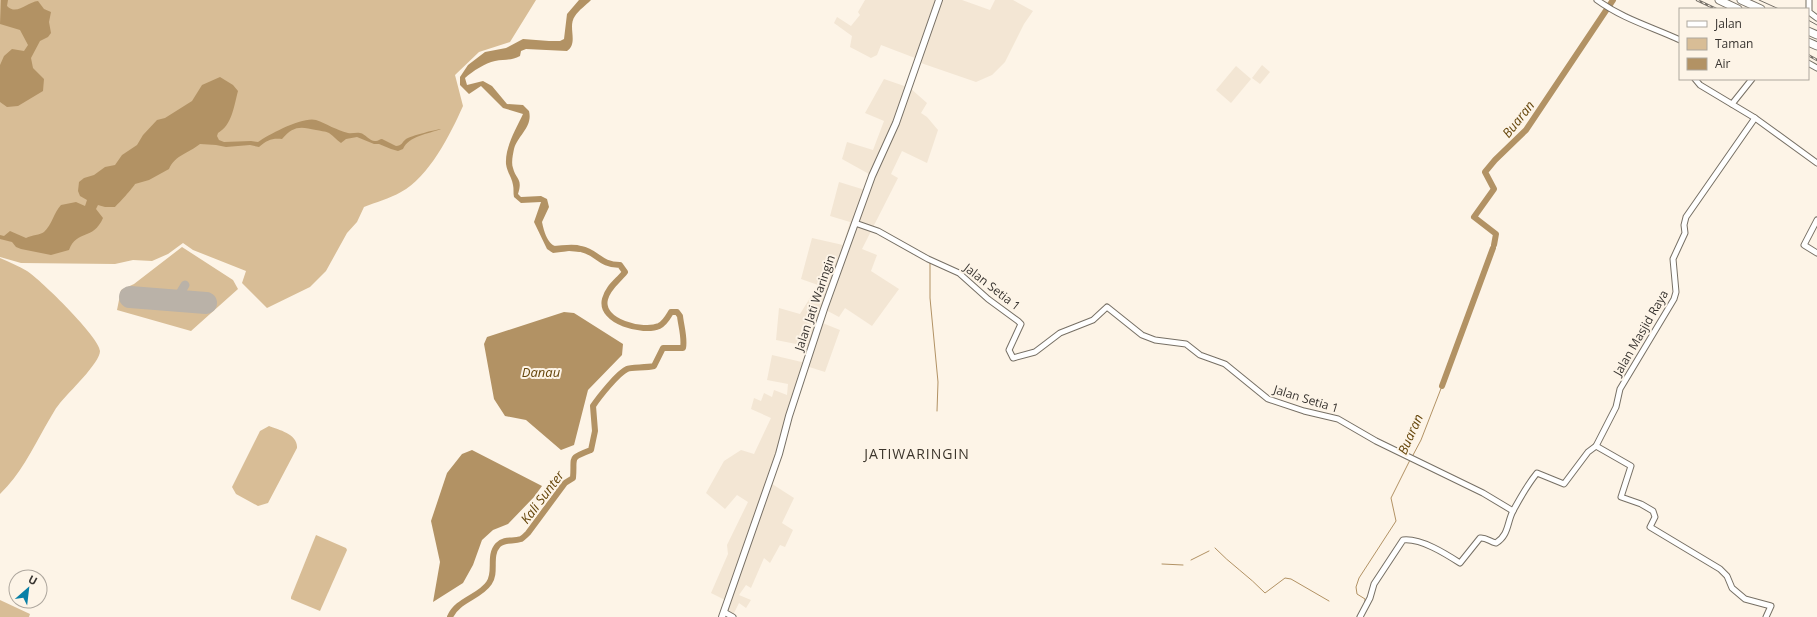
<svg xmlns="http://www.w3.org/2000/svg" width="1817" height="617" viewBox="0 0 1817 617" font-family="'Open Sans',sans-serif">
<rect width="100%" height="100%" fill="#fdf4e7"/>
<g fill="#f3e6d4">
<path d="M865,0H935L915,58L881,45L877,55L871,58L850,47L852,36L834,23L837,17L851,26L860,15L858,12Z"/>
<path d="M942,0H962L990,10L995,0H1013L1033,11L1024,24L1005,62L992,75L976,82L921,63Z"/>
<path d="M1262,65L1270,72L1260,84L1252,78Z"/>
<path d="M1236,66L1251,79L1231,103L1216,90Z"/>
<path d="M884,79L910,88L927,103L921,113L927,117L938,130L927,163L902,151L891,174L898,178L862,249L877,255L871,271L899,289L872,326L845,308L839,317L824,309L820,322L840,330L825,372L806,366L769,482L794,498L782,523L793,530L785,547L780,545L770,563L764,558L751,588L746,585L739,595L751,600L746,608L739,603L733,615L735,617H719L725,600L711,593L728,554L727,545L748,502L737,495L725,509L706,493L724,461L741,450L754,454L771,418L751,409L754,398L761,401L764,393L772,397L774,390L787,395L788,384L767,380L772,355L806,363L811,347L776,340L779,308L800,314L818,285L801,279L812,238L843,245L850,222L830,216L839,182L865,190L869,174L842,159L847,142L873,150L884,121L865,113Z"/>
</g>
<g fill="#d8bd96">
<path d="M0,0H536L510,42L479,52L455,75L463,106C450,135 429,177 401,192C389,199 376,202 364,207L357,222L347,233L326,271L310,287L267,308L242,283L246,271L193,250L183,243L168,254L152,261L133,260L115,264L21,263L0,257Z"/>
<path d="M182,247L233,280L238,289L191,331L117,310L121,290L134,284Z"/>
<path d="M0,258C9,262 19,266 27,271C41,280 100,338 100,351C100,363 68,393 60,403C54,410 50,419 45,427C32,450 20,475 0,494Z"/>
<path d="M269,426C279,430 298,434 297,448L268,503L258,506L236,494L232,487L260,431Z"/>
<path d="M316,535L346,548L347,550L320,611L291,599V597Z"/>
<path d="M0,600L30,614L29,617H0Z"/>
</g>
<g fill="#b29264">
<path d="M1,0H8L7,6C17,16 27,2 38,1L44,9L51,12L49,22L51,33L48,37L40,41L31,58L33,68L44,79L43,91L18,106L7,107L0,102V65L4,56L12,49L24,51L28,45L20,30L0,24Z"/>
<path d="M579,0H591C586,5 579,10 575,16C567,27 579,43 567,51L526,49L521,51L520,56C511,61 504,59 495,61C485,63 473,71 465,78L467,85L483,81L492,86L507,104L523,105L529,111C533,127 518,135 514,149C513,154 511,163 513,168C516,180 523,178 518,194L521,197L541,196L547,199L549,207L542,222C551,266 569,234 592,254L581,248L580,252L569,251L553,253L547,249L534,222L541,202L521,203L514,197C513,193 514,189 513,185C512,178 507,172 506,164C505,147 516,129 523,114L503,108L481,86L469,94L460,85V77L468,65L485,52L506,48L523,39L549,41H560L564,39L567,14Z"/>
<path d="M220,77L233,85L238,91C234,106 232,125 218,133L217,136L219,140L224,142L251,141L258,142C269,134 304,116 316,120C327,124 336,130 348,133C352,134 356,132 360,133C366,134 370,142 376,141C378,141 380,139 382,139L396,146C402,146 402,142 406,139C410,136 438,129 441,129C428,134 409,136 403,149L398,151L391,149L379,144H374L357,137L346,139L341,143C336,140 334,136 329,133C325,131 320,131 316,130C300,126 293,126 282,139C272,138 267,140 259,147L250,145L226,147L216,145L200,144C189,153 175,155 169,169L149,180L135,184C133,188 118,204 115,207H105L98,205L96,209L103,218C93,241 77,229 69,250L51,255L21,249L16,247L12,242L0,239V235L4,236L10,231L26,238C32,235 40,235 44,232C52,225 54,212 61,205L76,202L85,206L87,200L80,196L78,191L79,182L84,178L94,175L105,167L115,165L122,155L137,145L143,135L157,120L165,118L192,101L202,85Z"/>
<path d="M564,312L574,313L623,344L622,355L588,390L574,445L561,450L526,420L505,416L494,399L484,344L487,337Z"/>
<path d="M472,450L542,486L534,497L508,524L493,530L482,540L473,565L463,583L433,602L440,562L431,521L447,473L462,454Z"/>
</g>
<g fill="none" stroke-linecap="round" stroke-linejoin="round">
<g stroke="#b29264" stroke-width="1">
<path d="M930,262V298L938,382L937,411"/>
<path d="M1412,457L1421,440L1442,386"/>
<path d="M1215,548C1230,564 1249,576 1265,593L1285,578L1291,579L1329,601"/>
<path d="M1191,560L1209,551"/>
<path d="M1162,564L1183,565"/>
<path d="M1365,603V599L1357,594L1356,587L1359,578L1396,521L1391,498L1410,460"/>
<path d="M1357,617L1360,612"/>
</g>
<g stroke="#b29264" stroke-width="6">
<path d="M1494,245L1496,234L1474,217L1494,189L1485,172L1495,160L1526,130L1613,0"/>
<path d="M1442,386L1493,248"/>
<path d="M450,617C457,600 480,597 489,583C497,572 488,556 498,545C505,538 513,542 521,539C523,538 526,535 528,533L565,483L573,478C575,456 568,459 591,450L595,431L593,406C599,397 618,373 627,369C631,367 646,368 654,366L663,348H683C685,338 681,326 680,316L677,312H671C668,317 665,323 659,326C644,333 599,322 605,299C608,287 618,281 625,272L620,265C600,265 597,252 581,249C572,246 562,249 553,249"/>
</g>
<path stroke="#bab2a8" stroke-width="9" d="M176,300L185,285"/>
<path stroke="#bab2a8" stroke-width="22" d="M130,297L206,303"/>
<g stroke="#777065" stroke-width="7">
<g id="minor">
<path d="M1597,0C1623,19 1652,27 1680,40"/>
<path d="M1809,0V12L1817,18"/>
<path d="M1808,63L1817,68"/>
<path d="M1695,79L1700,85L1755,118L1817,163"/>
<path d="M1732,104L1752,79"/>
<path d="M1817,220L1804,245L1817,253"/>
<path d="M855,223L878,231L928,259L959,273L988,299L1018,321L1021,324L1009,350L1013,358L1035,352L1060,333L1093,320L1107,307L1142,335L1155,340L1186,344L1200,355L1225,364L1268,399L1304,411L1338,419L1376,441L1483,493L1513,511"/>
<path d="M1596,446L1631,466L1621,497L1641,504L1653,511L1655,517L1650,527L1720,569L1727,576L1732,588L1745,599L1771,606L1766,617"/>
<path d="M724,612L733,617"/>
<path d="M1360,617L1370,598L1374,584L1403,540C1421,538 1446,554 1460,563L1480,538C1486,537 1490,542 1496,543C1509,535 1507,522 1513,511C1520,498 1528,484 1537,473L1564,484L1588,452L1596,446L1616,407L1620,389L1674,299L1676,292L1673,259L1685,233L1684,225L1686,217L1755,118"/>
</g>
</g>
<g stroke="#777065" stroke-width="8">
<path id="major" d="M722,617L779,454L789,416L824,309L872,176L896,123L939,0"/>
</g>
<g stroke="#777065" stroke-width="9">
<g id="highway">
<path d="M1719,0L1738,9"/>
<path d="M1741,0L1761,9"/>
<path d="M1808,31L1817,35"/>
<path d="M1808,42L1817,46"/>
</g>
</g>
<use href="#minor" stroke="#fff" stroke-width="5"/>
<use href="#major" stroke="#fff" stroke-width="6"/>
<use href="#highway" stroke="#fff" stroke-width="7"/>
<g stroke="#767069" stroke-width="1">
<path d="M1759,0L1779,9"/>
<path d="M1808,20L1817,25"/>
</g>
<g stroke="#767069" stroke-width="2.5">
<g id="rail">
<path d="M1697,0L1716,9"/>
<path d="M1808,55L1817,60"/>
</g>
</g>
<use href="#rail" stroke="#fdf4e7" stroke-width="1" stroke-dasharray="3" stroke-linecap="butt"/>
</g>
<g text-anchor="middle" stroke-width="4" stroke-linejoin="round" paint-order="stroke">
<g font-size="12" fill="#383430" stroke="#fdf4e7">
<text transform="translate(992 287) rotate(38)" y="4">Jalan Setia 1</text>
<text transform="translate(815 303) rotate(-71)" y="4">Jalan Jati Waringin</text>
<text transform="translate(1641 333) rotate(-60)" y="4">Jalan Masjid Raya</text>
<text transform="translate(1306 399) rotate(17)" y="4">Jalan Setia 1</text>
</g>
<g font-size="13" font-style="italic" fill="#66460b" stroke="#fdf4e7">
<text transform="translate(1518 119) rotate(-52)" y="5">Buaran</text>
<text x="541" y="377">Danau</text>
<text transform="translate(1410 434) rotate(-66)" y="5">Buaran</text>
<text transform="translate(542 497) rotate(-53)" y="5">Kali Sunter</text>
</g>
<g font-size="14" letter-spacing="1" fill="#3d362c" stroke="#fdf4e7">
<text x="917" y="459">JATIWARINGIN</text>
</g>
</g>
<rect x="1679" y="8" width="130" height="72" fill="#fdf4e7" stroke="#aea79e"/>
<rect x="1687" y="21" width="20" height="6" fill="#ffffff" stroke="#aea79e"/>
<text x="1715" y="28" font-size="12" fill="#383430">Jalan</text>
<rect x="1687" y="38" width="20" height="12" fill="#d8bd96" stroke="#aea79e"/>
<text x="1715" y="48" font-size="12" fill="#383430">Taman</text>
<rect x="1687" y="58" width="20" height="12" fill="#b29264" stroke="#aea79e"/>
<text x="1715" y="68" font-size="12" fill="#383430">Air</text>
<g transform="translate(28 589) rotate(28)"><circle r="19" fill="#fdf4e7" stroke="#aea79e"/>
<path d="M0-3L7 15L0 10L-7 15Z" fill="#0980a7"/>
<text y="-6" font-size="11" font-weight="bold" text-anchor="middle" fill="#383430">U</text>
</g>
</svg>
